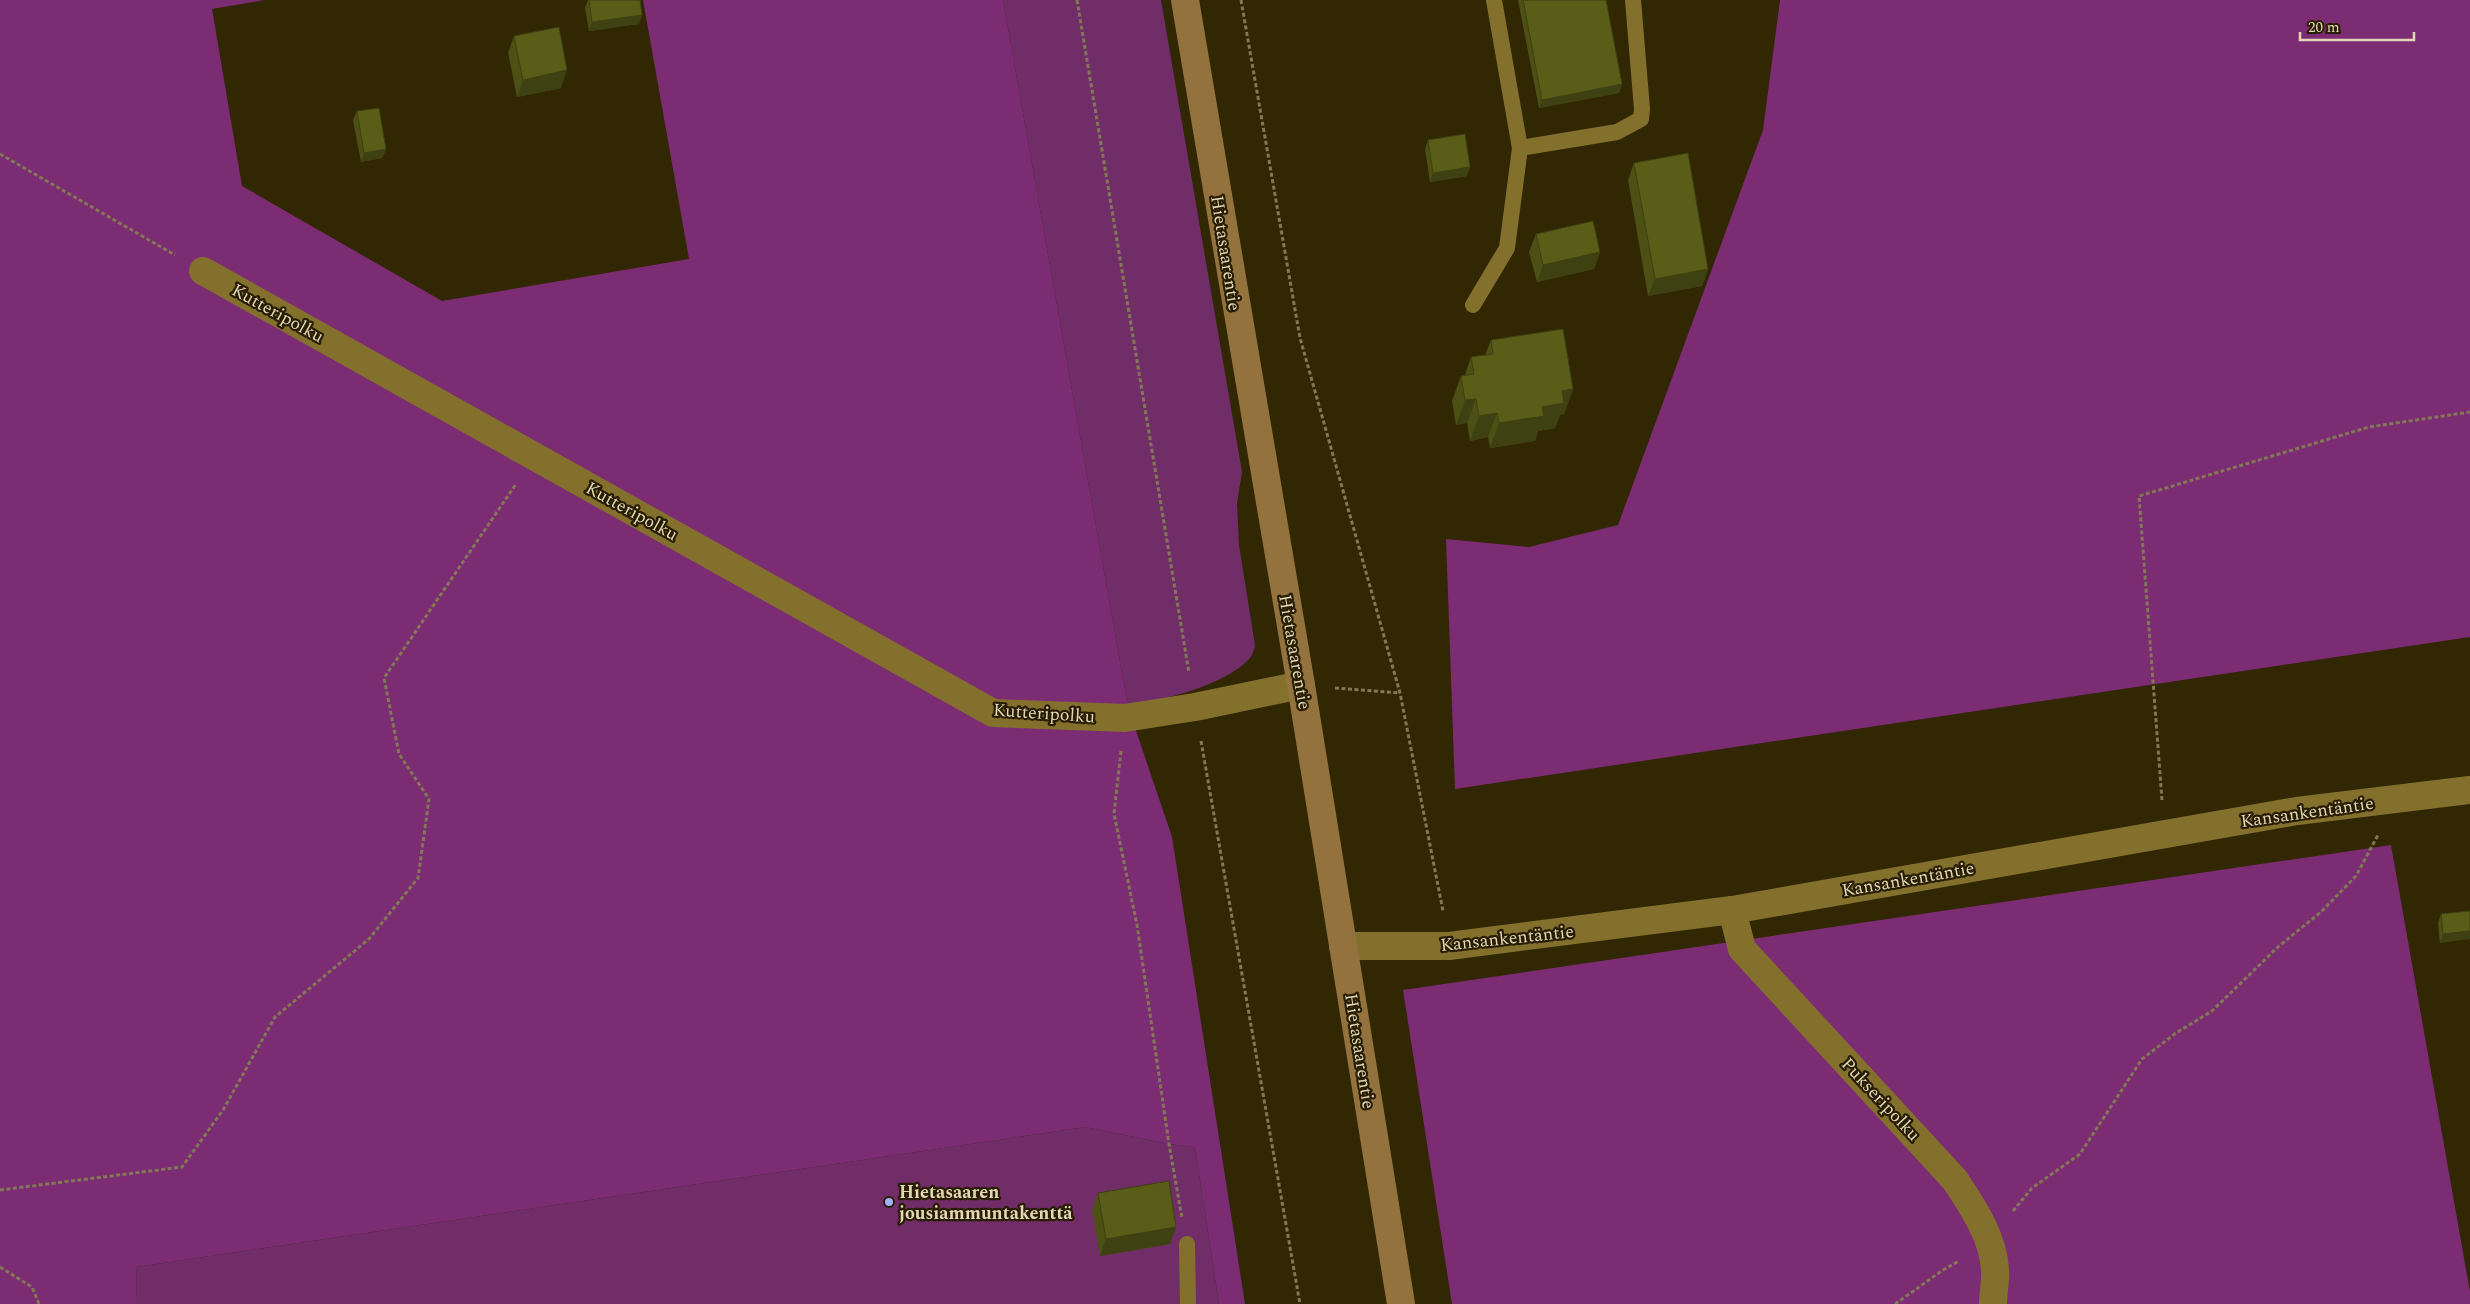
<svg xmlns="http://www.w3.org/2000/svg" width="2470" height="1304" viewBox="0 0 2470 1304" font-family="Spectral,serif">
<rect width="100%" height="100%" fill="#312703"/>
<g fill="#702d68">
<path d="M1003,0H1161L1242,472L1237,503L1239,545L1255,645C1254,650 1253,655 1249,659C1224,686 1164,699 1128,707Z"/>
<path d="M1085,1127L1169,1144L1195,1147L1219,1304H137L136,1267Z"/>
</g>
<g fill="#7c2c73">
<path d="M0,0H265L212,9L242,186L442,301L689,259L643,0H1003L1128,707L1172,837L1245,1304H1219L1195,1147L1169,1144L1085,1127L136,1267L137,1304H0Z"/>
<path d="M1780,0H2470V637L1455,789L1446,539L1529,547L1618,525L1763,130Z"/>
<path d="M2391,845L2470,1292V1304H1452L1403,990Z"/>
</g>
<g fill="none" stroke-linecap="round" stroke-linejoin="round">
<g stroke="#827855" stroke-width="3" stroke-dasharray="4 2.5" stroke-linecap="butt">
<path d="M1077,0L1189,673"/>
<path d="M1241,0L1300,338L1400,693L1443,911"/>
<path d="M0,154L175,255"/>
<path d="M1335,688L1400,693"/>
<path d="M1201,741L1300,1304"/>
<path d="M1121,751L1114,814L1137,925L1169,1144L1182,1218"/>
<path d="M2162,800L2139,496L2369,427L2470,412"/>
<path d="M0,1190L182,1167L223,1110L275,1017L369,939L418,878L429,799L399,754L384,678L516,484"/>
<path d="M2013,1211L2032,1188L2080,1154L2142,1059L2176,1033L2212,1011L2279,946L2321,912L2356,876L2378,835"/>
<path d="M0,1267L32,1287L39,1304"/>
<path d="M1895,1304L1943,1270L1959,1261"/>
</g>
<g stroke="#84702d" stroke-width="16">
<path d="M1520,148L1617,132L1641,119L1642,109L1633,0"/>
<path d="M1473,305L1507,248L1520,148L1494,0"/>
<path d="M1187,1244L1188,1304"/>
</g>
<g stroke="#84702d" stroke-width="28">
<path d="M203,271L993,713L1125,718L1195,707L1301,685"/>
<path d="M1732,910L1742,949L1955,1180C1972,1206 1993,1236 1995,1269C1996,1280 1993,1293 1993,1304"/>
<path d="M1343,946H1449L1732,910L2297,811L2470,790"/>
</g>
<path stroke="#94723e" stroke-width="28" d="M1185,0L1301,685L1401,1304"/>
</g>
<g fill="#4d5015">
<path d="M588,0H640L642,15L639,24L589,31L585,8Z"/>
<path d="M1518,0H1606L1622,84L1619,93L1539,108Z"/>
<path d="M514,36L561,88L517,97L508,53Z"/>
<path d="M357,111L386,149L382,158L361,162L353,120Z"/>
<path d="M1428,140L1467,176L1430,182L1425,149Z"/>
<path d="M1634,163L1708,269L1702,286L1648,296L1628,180Z"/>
<path d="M1536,234L1600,252L1594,269L1537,282L1529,252Z"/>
<path d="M1491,340L1573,389L1564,414L1560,415L1555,428L1538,431L1535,441L1490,448L1488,437L1470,441L1467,423L1456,425L1452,401L1461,376L1465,375L1471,357L1485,355Z"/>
<path d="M2470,911L2440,943L2438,923L2441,914Z"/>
<path d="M1098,1193L1170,1244L1100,1256L1092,1210Z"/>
</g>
<g fill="#3e4111">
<path d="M642,15L639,24L589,31L592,22Z"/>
<path d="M567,70L561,88L517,97L523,80Z"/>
<path d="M1622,84L1619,93L1539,108L1542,100Z"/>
<path d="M386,149L382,158L361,162L364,153Z"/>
<path d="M1470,167L1467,176L1430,182L1433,173Z"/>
<path d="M1600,252L1594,269L1537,282L1543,265Z"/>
<path d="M1708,269L1702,286L1648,296L1655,279Z"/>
<path d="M1573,389L1564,414L1560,415L1555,428L1538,431L1535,441L1490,448L1499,423L1542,407L1562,391Z"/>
<path d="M1476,399L1467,423L1456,425L1465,400Z"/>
<path d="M1497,413L1488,437L1470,441L1479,416Z"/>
<path d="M2470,931V939L2440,943L2443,934Z"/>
<path d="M1176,1227L1170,1244L1100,1256L1106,1239Z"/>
</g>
<g fill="#595d18" stroke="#3e4111">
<path d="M589,0H640L642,15L592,22Z"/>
<path d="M1523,0H1606L1622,84L1542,100Z"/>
<path d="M559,27L567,70L523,80L514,36Z"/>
<path d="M379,108L386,149L364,153L357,111Z"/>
<path d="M1465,134L1470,167L1433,173L1428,140Z"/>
<path d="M1688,153L1708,269L1655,279L1634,163Z"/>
<path d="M1593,221L1600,252L1543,265L1536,234Z"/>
<path d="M1563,329L1573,389L1562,391L1564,403L1542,407L1544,416L1499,423L1497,413L1479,416L1476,399L1465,400L1461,376L1474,374L1471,357L1493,354L1491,340Z"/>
<path d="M2470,911V931L2443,934L2441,914Z"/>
<path d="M1169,1181L1176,1227L1106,1239L1098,1193Z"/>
</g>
<circle fill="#a0b3fd" stroke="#281d00" stroke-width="2" cx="889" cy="1202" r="5"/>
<g text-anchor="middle" stroke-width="4.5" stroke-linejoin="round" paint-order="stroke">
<g font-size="18" fill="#e2d8b7" stroke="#281d00">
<text transform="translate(1226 253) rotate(81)" y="6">Hietasaarentie</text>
<text transform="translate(278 313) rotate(29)" y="6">Kutteripolku</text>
<text transform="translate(632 511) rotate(29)" y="6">Kutteripolku</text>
<text transform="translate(1295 652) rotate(80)" y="6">Hietasaarentie</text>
<text transform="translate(1044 713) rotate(4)" y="6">Kutteripolku</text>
<text transform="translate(2307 812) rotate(-8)" y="6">Kansankentäntie</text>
<text transform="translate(1908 879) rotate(-10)" y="6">Kansankentäntie</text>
<text transform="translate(1507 938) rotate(-6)" y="6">Kansankentäntie</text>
<text transform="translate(1360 1051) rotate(81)" y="6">Hietasaarentie</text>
<text transform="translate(1881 1099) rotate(47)" y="6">Pukseripolku</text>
</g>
<g font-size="18" font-weight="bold" fill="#e2d8b7" stroke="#281d00" text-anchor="start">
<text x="899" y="1198">Hietasaaren<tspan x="899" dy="21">jousiammuntakenttä</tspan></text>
</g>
</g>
<path d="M2300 32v8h114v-8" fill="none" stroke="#e2d8b7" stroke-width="2.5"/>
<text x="2308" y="32" font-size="15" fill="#e2d8b7" stroke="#281d00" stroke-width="4" paint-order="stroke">20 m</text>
</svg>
